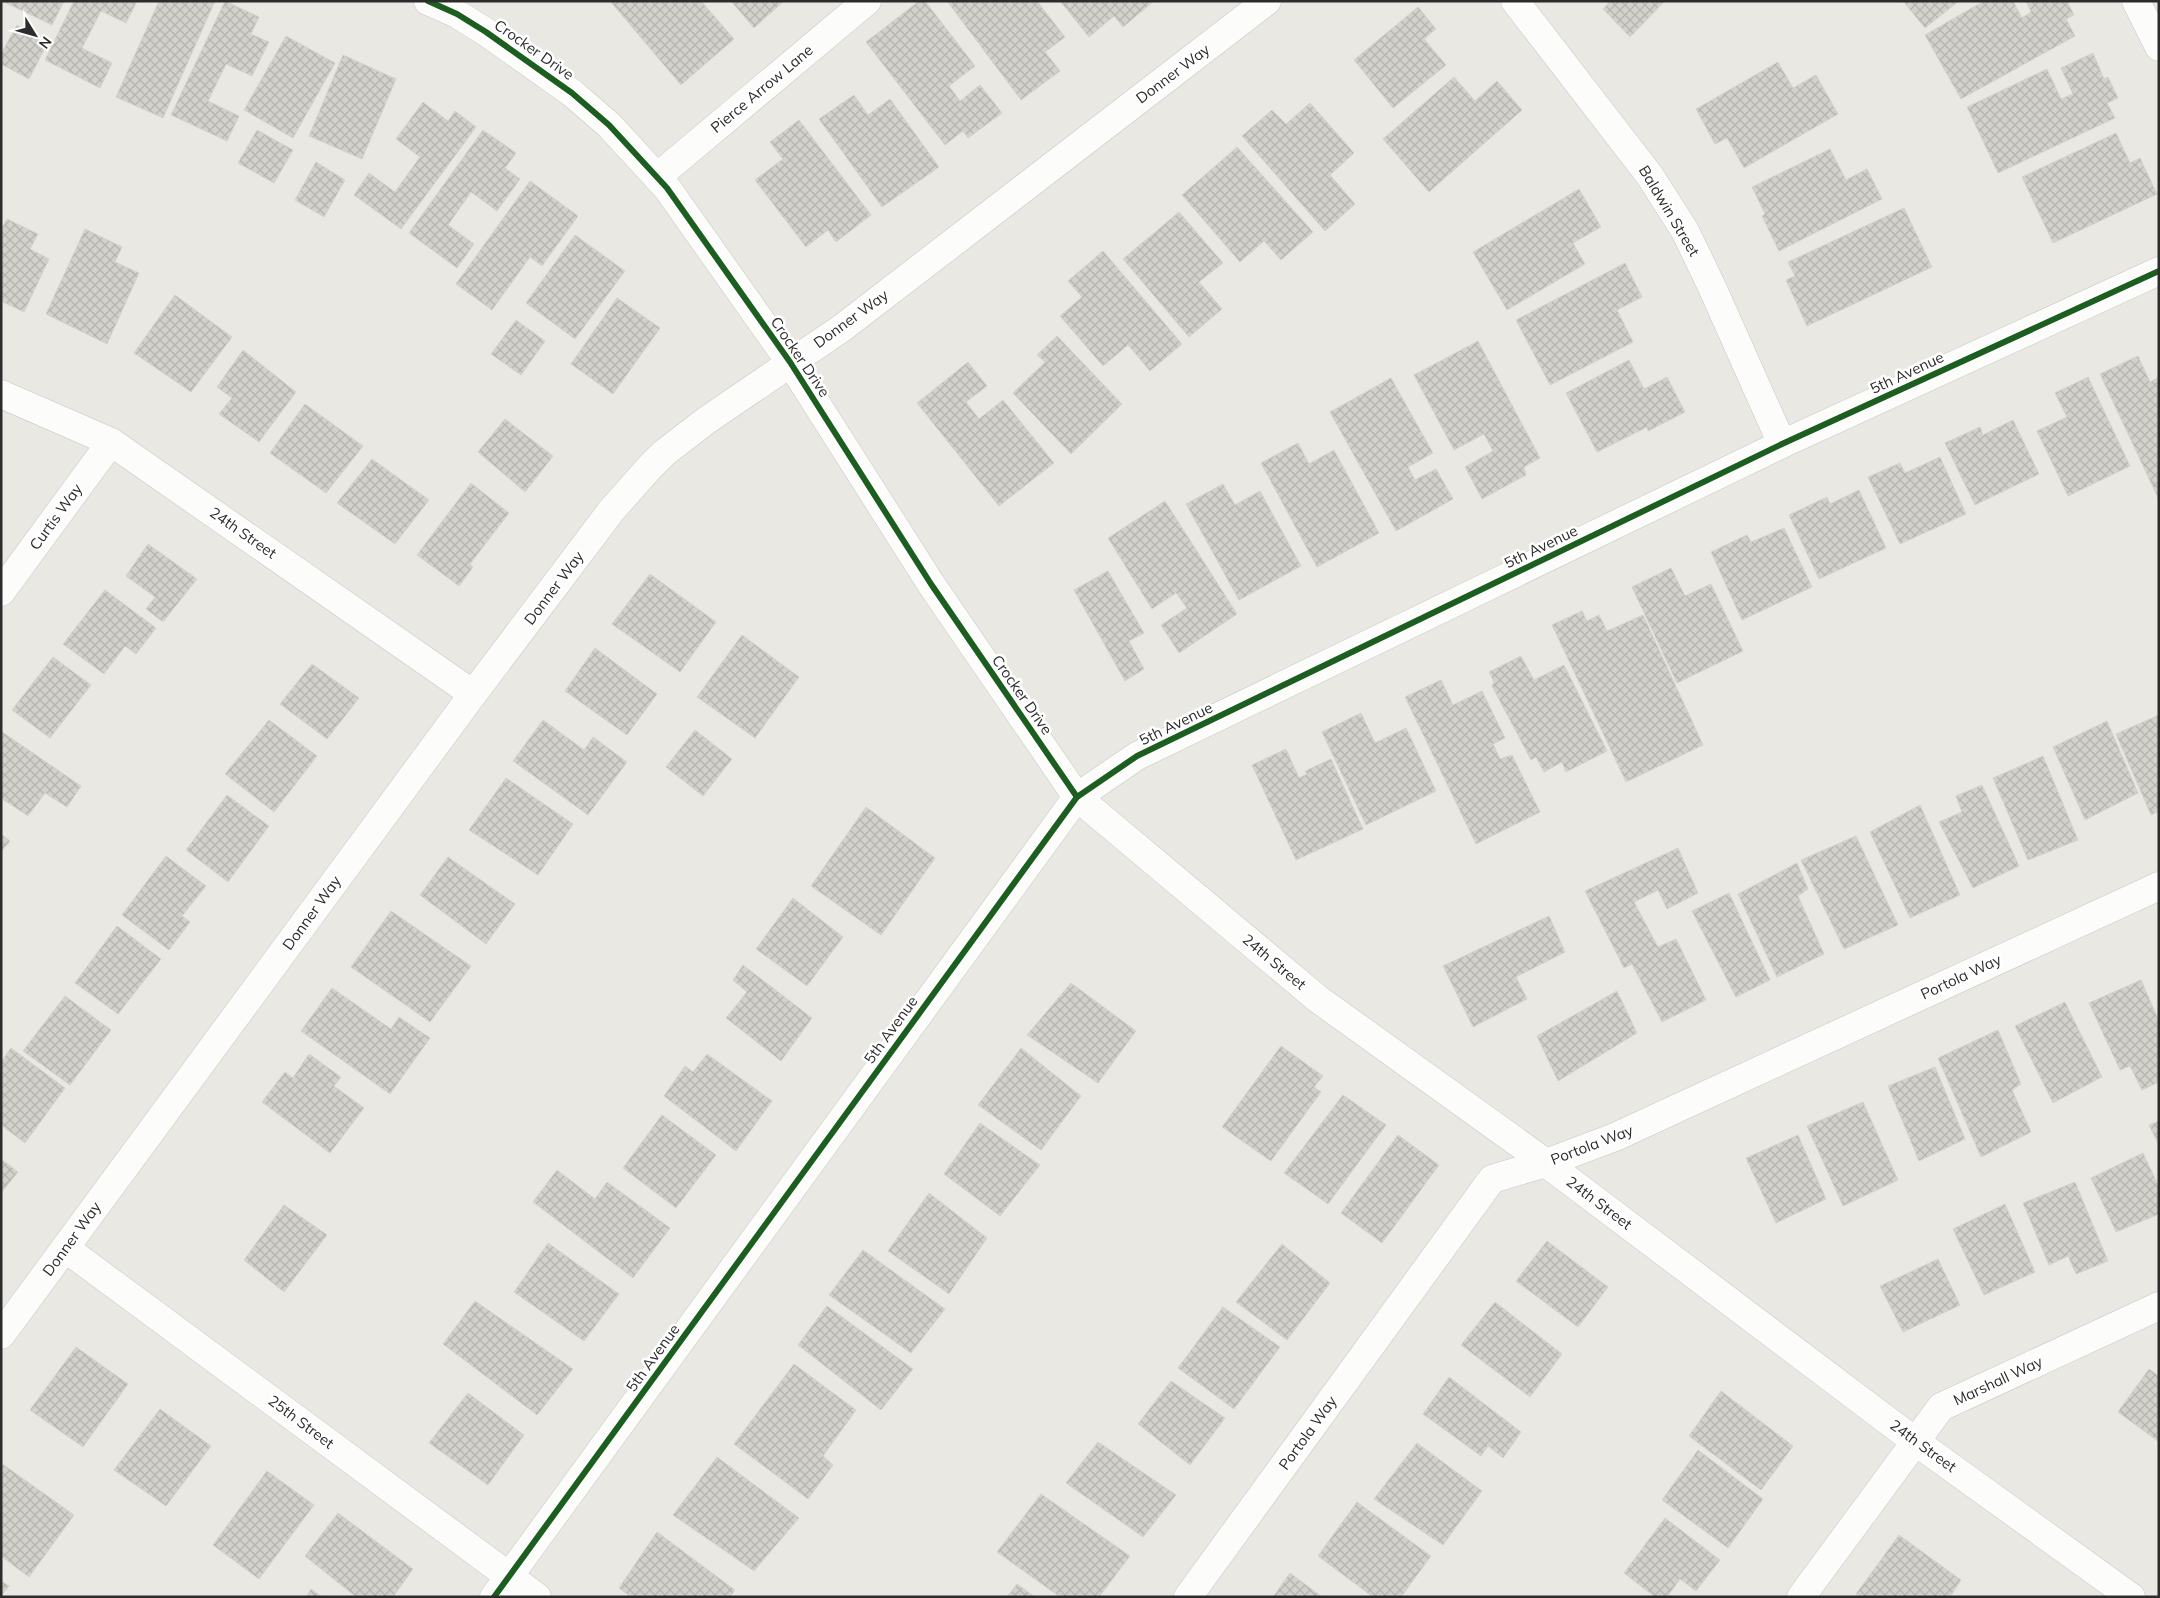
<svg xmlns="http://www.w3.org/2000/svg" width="2160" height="1598" viewBox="0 0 2160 1598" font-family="Mulish,sans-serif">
<defs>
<pattern id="building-cross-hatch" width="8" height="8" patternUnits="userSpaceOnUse" patternTransform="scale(1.25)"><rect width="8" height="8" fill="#d3d1cc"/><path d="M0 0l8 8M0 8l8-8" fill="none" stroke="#b5b4af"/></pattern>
</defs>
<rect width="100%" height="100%" fill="#eae8e2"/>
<g fill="url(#building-cross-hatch)" stroke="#d5d3ce">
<path d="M2,1H64L52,25Z"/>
<path d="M74,1H137L126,23L101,11L82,48L112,63L100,88L45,60Z"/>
<path d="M159,1H215L163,118L116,97Z"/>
<path d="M225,1L259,17L251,34L269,42L252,76L226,64L208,101L239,116L227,141L171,115Z"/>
<path d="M610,1H701L734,39L681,85Z"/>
<path d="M731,1H784L754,28Z"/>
<path d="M919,1H925L975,66L949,86L960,101L980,85L1002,113L968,138L963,131L945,145L866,42Z"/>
<path d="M947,1H1037L1065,37L1045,52L1060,71L1021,100Z"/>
<path d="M1060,1H1154L1123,27L1114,16L1089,37Z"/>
<path d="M1610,1H1665L1630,37L1603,9Z"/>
<path d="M1903,1H1959L1925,28Z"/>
<path d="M1984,1H2013L2022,18L2031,12L2026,1H2067L2074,15L2066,19L2075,36L1961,99L1925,35Z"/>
<path d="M1418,7L1436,29L1424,39L1446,65L1393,108L1354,60Z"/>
<path d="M17,25L48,42L29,79L1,64V54Z"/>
<path d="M286,36L335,63L293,138L244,110Z"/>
<path d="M2093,53L2104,79L2108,77L2118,98L2107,103L2115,118L1998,173L1967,107L2047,69L2061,99L2073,94L2061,68Z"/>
<path d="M343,55L396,79L362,159L309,136Z"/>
<path d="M1778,62L1793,88L1816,75L1838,114L1744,168L1727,138L1715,144L1696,109Z"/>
<path d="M1454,77L1475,101L1497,81L1522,110L1429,192L1383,139Z"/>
<path d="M854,95L868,115L890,99L939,167L882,207L819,119Z"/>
<path d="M423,102L448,121L455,111L476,127L401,229L354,195L369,173L395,192L420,157L396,139Z"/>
<path d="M1310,103L1354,153L1330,175L1355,204L1325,231L1242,136L1272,110L1286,124Z"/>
<path d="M799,120L871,215L836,242L828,230L806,247L755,180L783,159L770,142Z"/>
<path d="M257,130L293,150L274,183L238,163Z"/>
<path d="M483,130L516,153L505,168L520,179L497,211L471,192L448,225L474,244L457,268L409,233Z"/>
<path d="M2116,133L2130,163L2140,158L2157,194L2053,243L2022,177Z"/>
<path d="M1237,147L1313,232L1281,260L1264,241L1240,262L1182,195Z"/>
<path d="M1830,149L1846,180L1867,169L1882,199L1779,251L1762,216L1765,214L1752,187Z"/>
<path d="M316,162L345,180L324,217L295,200Z"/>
<path d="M530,181L578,216L542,266L530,257L492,310L456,284Z"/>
<path d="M1579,189L1601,227L1573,243L1585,264L1507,310L1473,252Z"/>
<path d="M1904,208L1932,267L1807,326L1786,280L1795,276L1788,262Z"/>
<path d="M1179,212L1223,263L1199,282L1222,309L1189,337L1123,259Z"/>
<path d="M7,219L38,234L30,249L49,259L24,312L1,301V230Z"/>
<path d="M85,229L122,247L115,262L139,273L107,344L46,314Z"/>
<path d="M575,235L625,271L575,339L526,303Z"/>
<path d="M1103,251L1182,344L1150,371L1128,345L1103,366L1060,316L1082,297L1068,281Z"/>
<path d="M1625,263L1642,297L1617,310L1633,342L1550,385L1516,320Z"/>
<path d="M175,295L232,337L191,392L134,353Z"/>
<path d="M617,298L660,328L613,394L571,364Z"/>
<path d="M516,320L545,341L521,375L491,354Z"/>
<path d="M1057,336L1122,404L1071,454L1013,393L1045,362L1037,355Z"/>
<path d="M1478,341L1540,458L1524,467L1526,475L1482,499L1465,467L1493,451L1484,434L1454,450L1414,375Z"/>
<path d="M243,350L296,392L259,442L219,414L232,398L217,387Z"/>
<path d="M2138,356L2150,382L2159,377V500L2100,374Z"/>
<path d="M1629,360L1644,389L1667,377L1685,412L1648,431L1647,427L1597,452L1566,393Z"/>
<path d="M968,362L987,386L966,402L979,419L1003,400L1054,463L999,506L917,403Z"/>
<path d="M2088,377L2130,466L2068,496L2037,431L2067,417L2055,393Z"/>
<path d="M1391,378L1433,453L1408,467L1415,480L1436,469L1453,499L1396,531L1330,412Z"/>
<path d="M305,404L363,446L326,493L270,453Z"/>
<path d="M505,419L553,456L525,492L478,452Z"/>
<path d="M2013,420L2039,474L1975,505L1945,443L1980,427L1983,435Z"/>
<path d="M1298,443L1309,464L1334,450L1379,533L1317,567L1261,463Z"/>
<path d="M1940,457L1966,514L1900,544L1868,477L1900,463L1905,473Z"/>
<path d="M372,459L429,500L395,544L337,503Z"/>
<path d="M471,483L509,513L470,564L473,567L459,586L417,555Z"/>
<path d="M1223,484L1235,505L1260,491L1301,566L1239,600L1186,504Z"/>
<path d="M1859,490L1886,548L1819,579L1789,515L1827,497L1830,504Z"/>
<path d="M1165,501L1237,614L1179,653L1161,625L1187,608L1176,593L1152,609L1108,538Z"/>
<path d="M1784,528L1812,587L1742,620L1711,552L1747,535L1751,542Z"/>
<path d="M148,544L197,579L163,622L146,609L155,597L126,576Z"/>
<path d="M1671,568L1685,596L1711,584L1743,651L1677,683L1632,587Z"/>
<path d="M1108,571L1144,633L1129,641L1144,669L1125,681L1074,590Z"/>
<path d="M650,574L716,622L680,672L612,624Z"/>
<path d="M105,590L156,628L136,654L125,646L104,674L63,644Z"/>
<path d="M1582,611L1587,621L1599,615L1607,631L1643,615L1703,745L1626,782L1552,625Z"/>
<path d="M742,635L799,677L755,738L697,697Z"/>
<path d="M595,648L657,694L627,735L565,691Z"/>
<path d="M1521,656L1534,680L1564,665L1607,751L1566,772L1562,762L1544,772L1536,757L1531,760L1492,686L1494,682L1489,672Z"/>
<path d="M53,657L91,685L50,738L12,710Z"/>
<path d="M312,664L359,698L327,739L280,704Z"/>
<path d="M1441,680L1453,705L1482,691L1505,738L1493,744L1500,759L1512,755L1540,812L1476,844L1405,697Z"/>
<path d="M1361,713L1375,743L1406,728L1436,791L1366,825L1322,732Z"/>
<path d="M2159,715V811L2151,815L2116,734Z"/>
<path d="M269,720L317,756L274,812L225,774Z"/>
<path d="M543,720L584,750L593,737L627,762L588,815L513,761Z"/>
<path d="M2107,721L2138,793L2085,820L2053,747Z"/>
<path d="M695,730L732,759L703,796L666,767Z"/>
<path d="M1,731L81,786L67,807L45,793L28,816L1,798Z"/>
<path d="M1286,749L1299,778L1307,774L1305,771L1331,759L1363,829L1296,860L1252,765Z"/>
<path d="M2043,756L2078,840L2028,860L1993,778Z"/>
<path d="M506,778L573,824L538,875L469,830Z"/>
<path d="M1982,785L2019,866L1973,888L1939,822L1962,812L1956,796Z"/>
<path d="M227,795L269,826L228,882L186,850Z"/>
<path d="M1920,805L1960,895L1910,918L1870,832Z"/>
<path d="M866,807L935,858L881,935L811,886Z"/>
<path d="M1,834L10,841L1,852Z"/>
<path d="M1856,836L1898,925L1844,949L1801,860Z"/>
<path d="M1678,848L1698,893L1667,909L1658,890L1634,902L1658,947L1676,939L1706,1000L1662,1022L1632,964L1624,968L1585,891Z"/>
<path d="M166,856L206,886L182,916L190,922L169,950L122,915Z"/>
<path d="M448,857L515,904L486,944L420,895Z"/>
<path d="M1797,863L1808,889L1798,896L1824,954L1777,977L1738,894Z"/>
<path d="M1729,893L1770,980L1736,997L1692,911Z"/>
<path d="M793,898L843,937L807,986L756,949Z"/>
<path d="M391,911L471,966L430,1022L351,967Z"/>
<path d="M1549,916L1565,952L1516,977L1527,999L1473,1027L1443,966Z"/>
<path d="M117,926L161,959L118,1014L75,983Z"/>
<path d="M743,965L812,1018L781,1061L726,1018L747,992L733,980Z"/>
<path d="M2141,980L2159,1021V1082L2142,1090L2130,1066L2120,1070L2089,1003Z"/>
<path d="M1071,983L1136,1031L1098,1083L1027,1035Z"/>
<path d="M332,988L391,1029L399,1017L430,1038L390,1094L301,1031Z"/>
<path d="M1617,991L1637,1033L1558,1081L1537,1036Z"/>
<path d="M65,996L111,1030L70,1085L23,1051Z"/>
<path d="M2065,1002L2102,1077L2053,1103L2015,1026Z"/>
<path d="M1998,1030L2021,1084L2012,1090L2031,1132L1981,1157L1938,1058Z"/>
<path d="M1281,1046L1323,1076L1314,1087L1321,1092L1271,1161L1222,1127Z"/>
<path d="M11,1048L65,1088L25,1143L1,1125V1062Z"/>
<path d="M1021,1048L1081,1096L1041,1150L978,1105Z"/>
<path d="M309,1054L341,1077L334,1086L364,1108L330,1153L262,1102L285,1072L293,1078Z"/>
<path d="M707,1054L772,1101L736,1151L664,1096L685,1066L693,1072Z"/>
<path d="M1935,1067L1965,1139L1919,1161L1888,1086Z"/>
<path d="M1343,1095L1386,1125L1328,1204L1284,1173Z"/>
<path d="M1863,1102L1898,1180L1843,1206L1807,1126Z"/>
<path d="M662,1115L716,1155L676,1208L623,1168Z"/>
<path d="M2159,1121V1145L2149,1125Z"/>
<path d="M980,1123L1040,1165L1000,1216L944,1174Z"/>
<path d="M1398,1135L1439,1165L1382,1243L1341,1213Z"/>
<path d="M1798,1135L1826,1199L1776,1223L1746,1158Z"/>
<path d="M2143,1153L2159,1187V1214L2116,1232L2091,1178Z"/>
<path d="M1,1159L18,1172L1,1193Z"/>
<path d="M557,1170L595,1199L607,1182L670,1228L633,1278L533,1202Z"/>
<path d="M2075,1182L2108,1261L2076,1274L2068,1256L2049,1265L2023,1203Z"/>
<path d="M929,1193L987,1238L949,1294L888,1251Z"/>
<path d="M2005,1204L2035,1272L1984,1295L1953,1229Z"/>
<path d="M284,1205L327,1235L284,1292L244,1260Z"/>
<path d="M1547,1241L1608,1287L1578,1327L1516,1281Z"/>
<path d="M548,1243L619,1294L584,1341L514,1292Z"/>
<path d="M1282,1244L1330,1283L1287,1340L1236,1302Z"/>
<path d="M863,1250L945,1309L911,1353L829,1295Z"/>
<path d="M1938,1259L1960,1305L1903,1332L1880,1286Z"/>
<path d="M475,1301L573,1369L537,1415L443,1344Z"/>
<path d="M1495,1302L1562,1354L1530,1397L1461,1345Z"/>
<path d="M827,1306L913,1369L881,1410L798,1345Z"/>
<path d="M1223,1307L1280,1347L1234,1409L1178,1368Z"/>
<path d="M76,1347L128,1384L83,1447L30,1410Z"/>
<path d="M794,1364L856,1410L823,1456L833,1465L808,1499L734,1444Z"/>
<path d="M2149,1369L2159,1376V1442L2118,1412Z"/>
<path d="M1449,1377L1521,1432L1503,1458L1488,1446L1481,1456L1423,1414Z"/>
<path d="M1171,1381L1225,1418L1190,1465L1138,1424Z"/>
<path d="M1721,1391L1793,1446L1761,1490L1689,1436Z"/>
<path d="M468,1393L524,1435L488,1485L429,1443Z"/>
<path d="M160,1409L211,1446L166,1506L114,1470Z"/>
<path d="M1098,1442L1176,1495L1143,1537L1066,1483Z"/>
<path d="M1417,1443L1482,1491L1443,1545L1374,1499Z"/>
<path d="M1698,1450L1763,1499L1728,1548L1662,1500Z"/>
<path d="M717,1457L799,1518L754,1571L673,1515Z"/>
<path d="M1,1463L74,1515L29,1577L1,1556Z"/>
<path d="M267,1471L314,1505L259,1579L213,1545Z"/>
<path d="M1041,1494L1130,1556L1099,1597H1060L997,1552Z"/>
<path d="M1357,1502L1431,1556L1401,1597H1373L1318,1556Z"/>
<path d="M338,1513L413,1569L393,1597H356L305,1556Z"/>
<path d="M1665,1518L1720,1560L1696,1591L1680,1579L1667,1597H1655L1624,1573Z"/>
<path d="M657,1532L735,1590L730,1597H631L619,1588Z"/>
<path d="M1899,1535L1961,1580L1950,1597H1861L1856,1594Z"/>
<path d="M1290,1573L1322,1597H1273Z"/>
<path d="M1,1581L9,1586L1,1596Z"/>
<path d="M1017,1584L1035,1597H1007Z"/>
<path d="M311,1589L322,1597H306Z"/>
</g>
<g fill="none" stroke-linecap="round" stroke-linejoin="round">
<g stroke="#c8c7c7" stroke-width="29">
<g id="minor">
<path d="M428,1L457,14L486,32L572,93L609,125L667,188L790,362L931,584L1077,797L1318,999L1546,1163L1916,1442L2131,1597"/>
<path d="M1515,1L1650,176L1685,231L1712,287L1782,444"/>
<path d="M2136,1L2159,47"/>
<path d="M657,177L867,1"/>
<path d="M1,394L111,442L473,694"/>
<path d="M1,592L111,442"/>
<path d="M65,1248L537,1597"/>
<path d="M1,1335L473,694L611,511L649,468L664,453L707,420L842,328L1267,1"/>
<path d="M494,1597L1077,797L1137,756L1782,444L2159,271"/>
<path d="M1188,1597L1492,1179L1546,1163L1615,1137L2159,886"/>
<path d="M1801,1597L1941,1407L2159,1306"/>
</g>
</g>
<use href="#minor" stroke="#fcfcfb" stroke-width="28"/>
<g stroke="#fff" stroke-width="9">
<g id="cycleway">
<path d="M428,1L457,14L486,32L572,93L609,125L667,188L790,362L931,584L1077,797"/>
<path d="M494,1597L1077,797L1137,756L1782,444L2159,271"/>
</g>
</g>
<use href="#cycleway" stroke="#1b5e20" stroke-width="6"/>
</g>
<g text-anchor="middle" stroke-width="5" stroke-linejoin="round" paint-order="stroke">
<g font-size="15" fill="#2c2c2c" stroke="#fff">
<text transform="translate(534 50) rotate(35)" y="5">Crocker Drive</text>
<text transform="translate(1173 74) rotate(-37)" y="5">Donner Way</text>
<text transform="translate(762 89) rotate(-40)" y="5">Pierce Arrow Lane</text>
<text transform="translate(1669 211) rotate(59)" y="5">Baldwin Street</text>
<text transform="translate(851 319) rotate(-36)" y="5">Donner Way</text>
<text transform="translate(800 357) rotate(56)" y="5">Crocker Drive</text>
<text transform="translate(1907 373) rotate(-25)" y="5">5th Avenue</text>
<text transform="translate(56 517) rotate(-54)" y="5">Curtis Way</text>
<text transform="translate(243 533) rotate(35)" y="5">24th Street</text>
<text transform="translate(1541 547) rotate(-26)" y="5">5th Avenue</text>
<text transform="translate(554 588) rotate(-53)" y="5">Donner Way</text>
<text transform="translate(1022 695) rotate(55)" y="5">Crocker Drive</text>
<text transform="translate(1176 724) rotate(-26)" y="5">5th Avenue</text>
<text transform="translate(312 913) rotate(-54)" y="5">Donner Way</text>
<text transform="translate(1274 962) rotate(40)" y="5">24th Street</text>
<text transform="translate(1961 977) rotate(-25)" y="5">Portola Way</text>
<text transform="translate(891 1030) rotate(-54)" y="5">5th Avenue</text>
<text transform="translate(1592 1145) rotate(-21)" y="5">Portola Way</text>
<text transform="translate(1599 1203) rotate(37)" y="5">24th Street</text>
<text transform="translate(72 1239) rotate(-54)" y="5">Donner Way</text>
<text transform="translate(653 1358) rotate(-54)" y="5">5th Avenue</text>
<text transform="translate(1998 1381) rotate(-25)" y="5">Marshall Way</text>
<text transform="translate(301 1422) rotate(37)" y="5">25th Street</text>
<text transform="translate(1308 1433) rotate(-54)" y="5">Portola Way</text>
<text transform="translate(1923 1446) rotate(36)" y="5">24th Street</text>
</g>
</g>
<rect width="2160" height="1598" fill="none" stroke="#2c2c2c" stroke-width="5"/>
<g transform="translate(35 35) rotate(127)" stroke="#ffffff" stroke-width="4" paint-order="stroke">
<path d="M0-4L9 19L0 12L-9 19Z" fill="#2c2c2c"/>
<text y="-8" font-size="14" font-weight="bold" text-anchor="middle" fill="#2c2c2c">N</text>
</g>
</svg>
